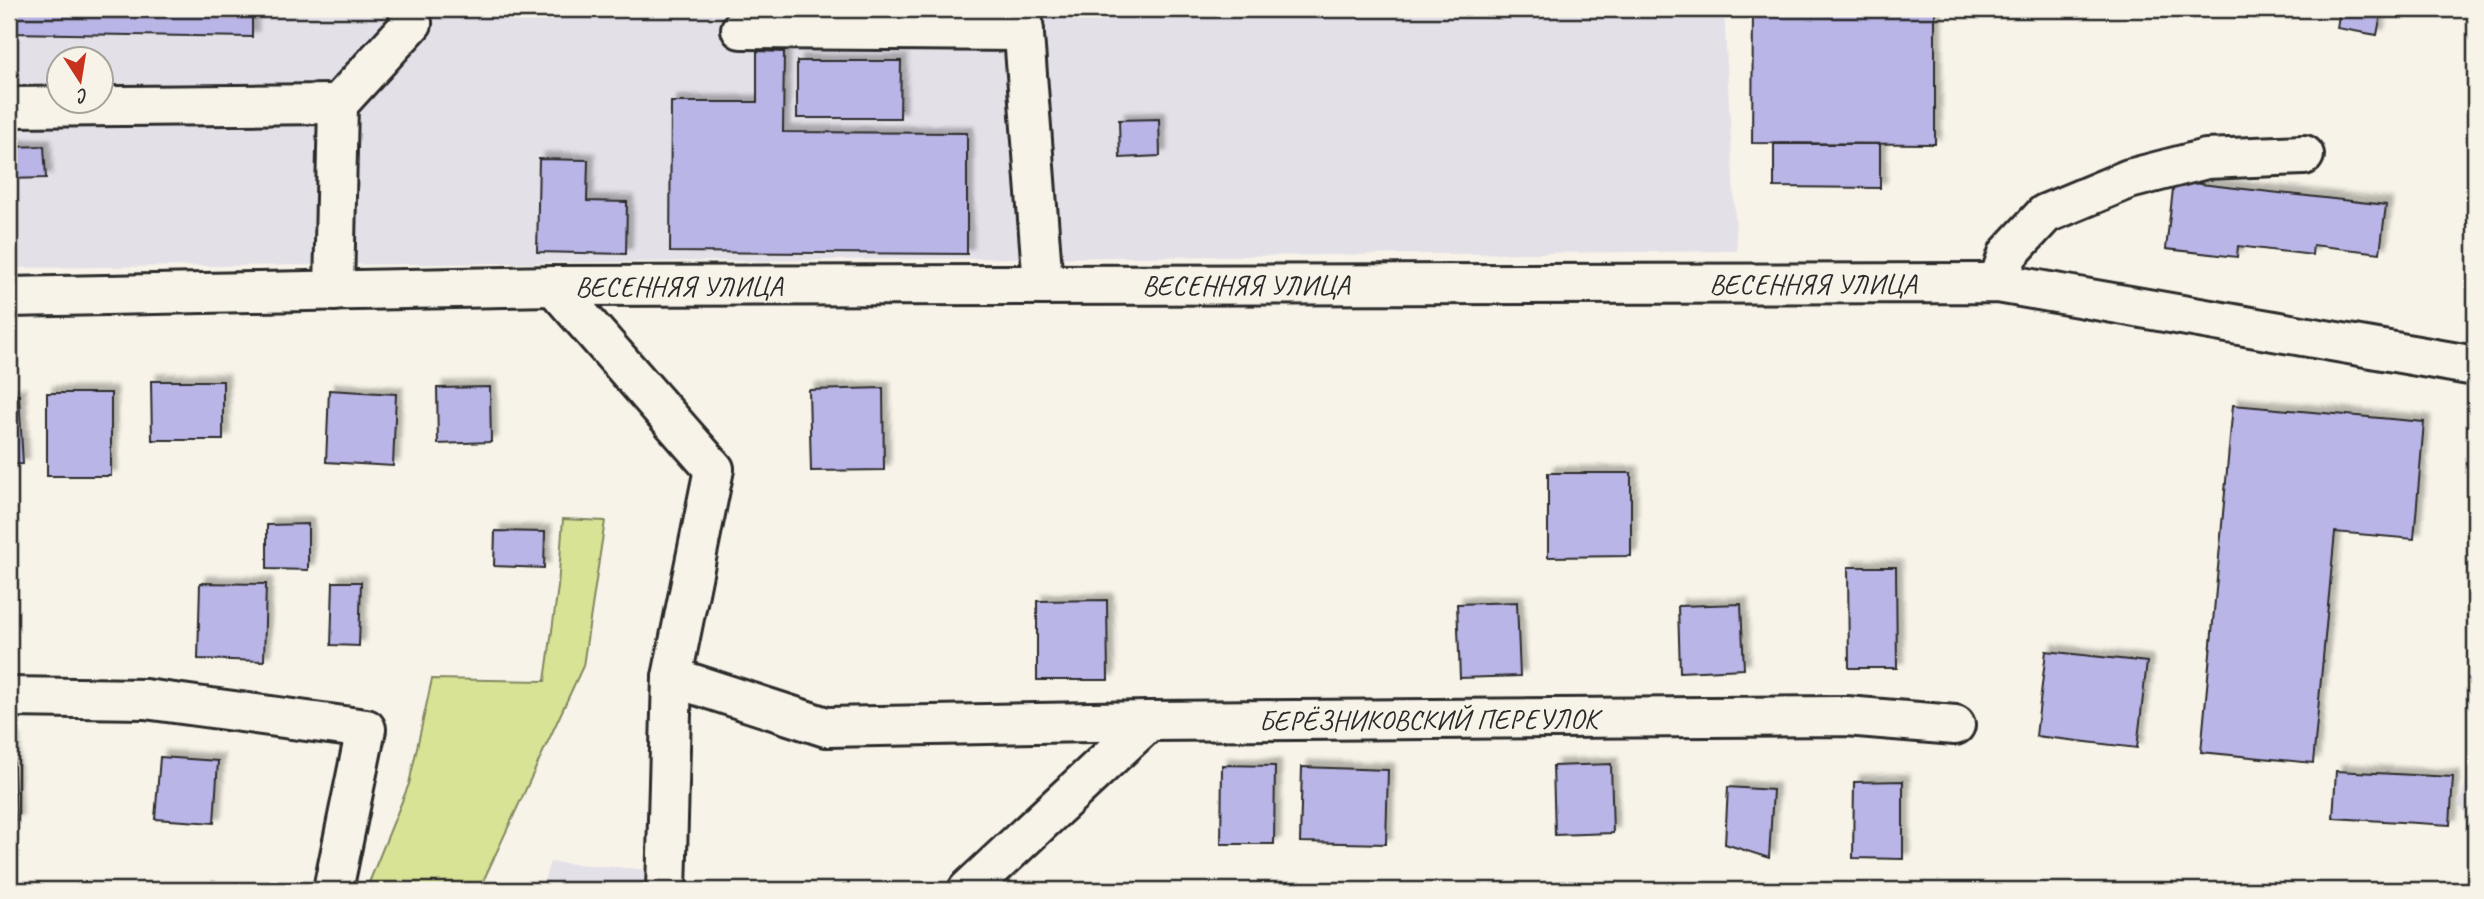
<svg xmlns="http://www.w3.org/2000/svg" width="2484" height="899" viewBox="0 0 2484 899" font-family="Caveat,sans-serif">
<defs>
<filter id="shadow"><feDropShadow dx="6" dy="-6" stdDeviation="2" flood-color="#0004"/></filter>
</defs>
<rect width="100%" height="100%" fill="#f7f3e8"/>
<filter id="ink" filterUnits="userSpaceOnUse"><feTurbulence type="fractalNoise" baseFrequency=".0143" numOctaves="2"/><feDisplacementMap in="SourceGraphic" scale="14" xChannelSelector="R" yChannelSelector="G"/><feConvolveMatrix kernelMatrix="1 2 1 2 8 2 1 2 1" color-interpolation-filters="sRGB"/></filter>
<g filter="url(#ink)">
<g fill="#e4e0e8" fill-rule="evenodd">
<path d="M9,9H1724L1737,251L9,268ZM60,60H102V102H60Z"/>
<path d="M2475,749V822L2459,806Z"/>
<path d="M550,862L653,870V890H541Z"/>
</g>
<path fill="#d8e396" stroke="#828760" stroke-width="2" d="M563,519L605,521L583,666L479,890H366L409,784L432,679L545,681L558,587Z"/>
<g fill="#b9b5e7" stroke="#2b2b2b" stroke-width="2" filter="url(#shadow)">
<path d="M9,9H252V37L9,33Z"/>
<path d="M1753,9H1935V144L1752,143Z"/>
<path d="M2340,9H2382L2377,35L2337,28Z"/>
<path d="M757,51L784,52L783,132L967,133V254L670,252L671,102H757Z"/>
<path d="M797,61H901L900,118H797Z"/>
<path d="M1159,119L1160,156L1120,158L1119,120Z"/>
<path d="M1774,144H1880V188L1774,187Z"/>
<path d="M44,146L46,178L9,179V147Z"/>
<path d="M539,159L588,160L587,201L627,202L626,254L537,252Z"/>
<path d="M2174,181L2386,205L2380,253L2313,245L2312,255L2238,246L2237,257L2166,249Z"/>
<path d="M151,381H223V440H152Z"/>
<path d="M490,387L491,442L438,444L437,388Z"/>
<path d="M883,388L884,470L811,471L809,390Z"/>
<path d="M329,390L396,394L393,466L326,462Z"/>
<rect x="47" y="393" width="64" height="83"/>
<path d="M19,395L23,464L9,465V396Z"/>
<path d="M2233,405L2424,422L2414,539L2335,532L2313,763L2201,752Z"/>
<path d="M1548,473H1631V556L1548,557Z"/>
<path d="M308,524V570L267,569V525Z"/>
<path d="M495,531L545,532L544,568L494,566Z"/>
<path d="M1848,567H1896L1897,668H1849Z"/>
<path d="M333,582H361L359,646L331,645Z"/>
<path d="M200,583L266,584L264,661L198,659Z"/>
<path d="M1107,600L1108,680H1037V601Z"/>
<path d="M1517,602L1520,676L1460,678L1457,604Z"/>
<path d="M1741,604L1744,669L1680,672L1678,606Z"/>
<path d="M2046,651L2147,662L2137,748L2036,736Z"/>
<path d="M9,741H13L16,821H9Z"/>
<path d="M160,757L218,761L214,823L155,819Z"/>
<path d="M1611,764L1613,833L1555,835L1553,766Z"/>
<path d="M1222,765L1275,766L1274,844H1221Z"/>
<path d="M1302,767L1388,770L1386,844L1300,842Z"/>
<path d="M2336,771L2453,777L2450,825L2333,818Z"/>
<path d="M1903,781V859L1853,858L1854,782Z"/>
<path d="M1728,787L1773,790L1769,858L1725,844Z"/>
</g>
<g fill="none" stroke-linecap="round" stroke-linejoin="round">
<g stroke="#2b2b2b" stroke-width="44">
<g id="minor">
<path d="M1022,9L1043,285"/>
<path d="M741,29L1024,31"/>
<path d="M9,107L338,104"/>
<path d="M1998,283L2008,254L2045,214L2129,179L2206,159L2304,155"/>
<path d="M554,286L714,469L672,677L666,890"/>
<path d="M334,291L338,104L412,23L408,9"/>
<path id="s1" d="M9,297L554,286L1998,283L2475,366"/>
<path d="M672,677L826,727L1149,721"/>
<path d="M9,697L145,699L366,729L333,890"/>
<path id="s2" d="M968,890L1149,721L1846,716L1955,725"/>
</g>
</g>
<use href="#minor" stroke="#f7f3e8" stroke-width="38"/>
</g>
</g>
<g text-anchor="middle" stroke-width="5" stroke-linejoin="round" paint-order="stroke">
<g font-size="28" fill="#2b2b2b" stroke="#f7f3e8">
<text dy="10" stroke="none"><textPath href="#s1" startOffset="1804">ВЕСЕННЯЯ УЛИЦА</textPath></text>
<text dy="10" stroke="none"><textPath href="#s1" startOffset="1237">ВЕСЕННЯЯ УЛИЦА</textPath></text>
<text dy="10" stroke="none"><textPath href="#s1" startOffset="670">ВЕСЕННЯЯ УЛИЦА</textPath></text>
<text dy="10" stroke="none"><textPath href="#s2" startOffset="527">БЕРЁЗНИКОВСКИЙ ПЕРЕУЛОК</textPath></text>
</g>
</g>
<rect width="2484" height="899" fill="none" stroke="#f7f3e8" stroke-width="35"/>
<rect x="18" y="18" width="2449" height="864" fill="none" stroke="#2b2b2b" stroke-width="2.5" filter="url(#ink)"/>
<g transform="translate(80 80) rotate(168)"><circle r="33" fill="#f7f3e8" stroke="#a5a39c" stroke-width="2"/>
<path d="M0-5L12 26L0 18L-12 26Z" fill="#c8321e"/>
<text y="-10" font-size="19" font-weight="bold" text-anchor="middle" fill="#2b2b2b">С</text>
</g>
</svg>
